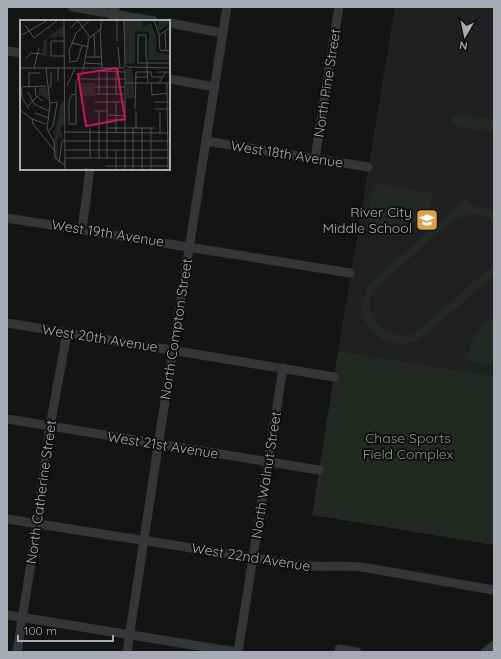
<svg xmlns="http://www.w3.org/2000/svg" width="501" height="659" viewBox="0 0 501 659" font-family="Quicksand,sans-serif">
<rect width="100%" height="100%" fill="#141415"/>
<path fill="#202022" d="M395,7H494V376L338,351Z"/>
<g fill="#222923">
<path d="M453,114L473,117L471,129L451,125Z"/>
<path d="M474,117L494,120L492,132L472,129Z"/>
<path d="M378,183L434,194C425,231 399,239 365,232L373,187Z"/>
<path d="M466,199C473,207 484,206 494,212V224C482,211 466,212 452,221L375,289C357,318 393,349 420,329L494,264V275L423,337L416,341L403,344L389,342L380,339L367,325L363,317L362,306L368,285Z"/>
<path d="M494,317V365L468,361C470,343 476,325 494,317Z"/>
<path d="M338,351L494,376V545L312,515Z"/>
</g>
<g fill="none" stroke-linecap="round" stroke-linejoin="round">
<g stroke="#35363a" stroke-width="9">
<path d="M72,7L154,21"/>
<path d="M113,21L115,7"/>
<path d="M169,23L223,33"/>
<path d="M7,51L21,53"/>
<path d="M169,79L215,87"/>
<path d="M206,141L368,167"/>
<path d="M315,158L339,7"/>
<path d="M7,218L350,273"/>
<path d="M82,229L90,169"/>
<path d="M7,323L334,377"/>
<path d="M7,419L319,470"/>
<path d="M7,519L300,565C320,568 340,565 361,567L494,590"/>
<path d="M7,615L237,652"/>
<path d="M339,649L357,652"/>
<path d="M17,652L37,524L50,426L67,333"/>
<path d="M127,652L161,427L227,7"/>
<path d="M238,652L283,368"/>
<path d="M485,652L494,645"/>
</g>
</g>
<defs>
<g id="school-square" transform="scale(1.15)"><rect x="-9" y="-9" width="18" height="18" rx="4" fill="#daa147" stroke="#0f0f10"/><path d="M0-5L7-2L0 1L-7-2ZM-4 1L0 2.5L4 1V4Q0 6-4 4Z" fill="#fff"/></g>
</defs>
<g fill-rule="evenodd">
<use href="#school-square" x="427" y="220"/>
</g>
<g text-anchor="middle" stroke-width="4" stroke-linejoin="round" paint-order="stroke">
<g font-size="14" fill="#a7acb4" stroke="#0f0f10">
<text transform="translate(327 83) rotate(-81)" y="5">North Pine Street</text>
<text transform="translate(287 154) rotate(9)" y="5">West 18th Avenue</text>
<text transform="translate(108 233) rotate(9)" y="5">West 19th Avenue</text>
<text transform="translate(176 329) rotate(-81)" y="5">North Compton Street</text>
<text transform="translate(100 338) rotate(9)" y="5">West 20th Avenue</text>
<text transform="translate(163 445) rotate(9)" y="5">West 21st Avenue</text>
<text transform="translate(266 475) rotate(-81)" y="5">North Walnut Street</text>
<text transform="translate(41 492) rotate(-82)" y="5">North Catherine Street</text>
<text transform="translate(251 557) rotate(9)" y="5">West 22nd Avenue</text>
</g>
<g font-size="14" fill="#a7acb4" stroke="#0f0f10" text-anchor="end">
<text x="412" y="217">River City<tspan x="412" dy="16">Middle School</tspan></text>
</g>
<g font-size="14" fill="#819c81" stroke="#0f0f10">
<text x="408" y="443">Chase Sports<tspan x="408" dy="16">Field Complex</tspan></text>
</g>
</g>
<g transform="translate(20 20)">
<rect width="150" height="150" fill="#141415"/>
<path d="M115,0H122L123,7L131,3L136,16V32L150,35V40H128L129,12L115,11ZM141,0H150V3L139,11L137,5ZM44,6V17L27,18V36H22L24,20ZM112,48L115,78H106V49ZM59,63H75V76H60ZM26,66L28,73L30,82L21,75L18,77L19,70H15ZM41,82H44V106L40,107L43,117L37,119L38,142L35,136L33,118L35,116L33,113L36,108Z" fill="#222923"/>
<path d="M104,0H115V43L105,44Z" fill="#222923"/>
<path fill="none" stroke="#4f5155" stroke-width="1" d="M44,0L45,150M97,0V21M104,0L105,47M134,0L139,15L140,30L150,31M58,1L70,17M5,5L14,18L38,0M50,8L59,0M80,9L82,48M145,12L146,31M74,14L75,37M139,15L150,8M0,16L28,0M44,21H31V36H44M52,23L69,27M62,26L57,41L50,42L49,31L56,13L70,0M98,27L100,48M66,37H82M6,38L11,33L22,34M64,43L82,44M150,43V63M107,47L150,48M0,48H104M14,48L19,28M26,48L30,84L27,109L34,122L35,138L45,145M38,48V61M96,48V74M79,51L105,52M137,52H150M115,57H128M57,59H105M105,63H150M128,63L127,48V41L126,37V15H118V43H150M131,63L132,75L147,73M139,63L146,52M147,63L148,150M47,66L55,48M0,67L26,66M1,67L2,78L9,89M9,67V53H20M15,67L16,76L23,81M75,67H105M28,69L31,65V52M8,72L14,84L29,91M56,74L52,75L49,81V104H56V62L63,51L69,18L81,9V0M75,74H105M79,74V51M75,82H105M135,82H150M96,83V112M7,87L17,77M115,89L116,52H131L132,57H142M135,89H150M0,90L12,99L26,104M75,91H88M15,93L28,98M140,93V113M88,95L105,96M12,99L13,104L34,130M88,100H105M88,108H134M113,108V150M116,108V91M122,108V150M28,112L33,106L37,84V82L30,83M45,112L150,113M45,130H150M45,138H150M70,138V108M79,138V91M87,138V48M39,143L42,121H150M85,146H148M64,149L85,150M96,150V130M105,150V49M131,150V108"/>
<path fill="#c2185b" fill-opacity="0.15" stroke="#c2185b" stroke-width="2" d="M97,48L105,99L66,106L58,54Z"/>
<rect width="150" height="150" fill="none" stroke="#a7acb4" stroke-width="2"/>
</g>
<rect width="501" height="659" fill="none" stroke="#a7acb4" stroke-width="16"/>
<g transform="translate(465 36) rotate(189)" stroke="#0f0f10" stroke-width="3" paint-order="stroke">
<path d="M0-3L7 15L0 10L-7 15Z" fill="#a7acb4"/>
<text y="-6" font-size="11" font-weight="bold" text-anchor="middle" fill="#a7acb4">N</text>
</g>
<path d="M18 635v6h95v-6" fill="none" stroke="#a7acb4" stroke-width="2"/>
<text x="24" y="635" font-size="12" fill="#a7acb4" stroke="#0f0f10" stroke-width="3" paint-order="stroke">100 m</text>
</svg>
